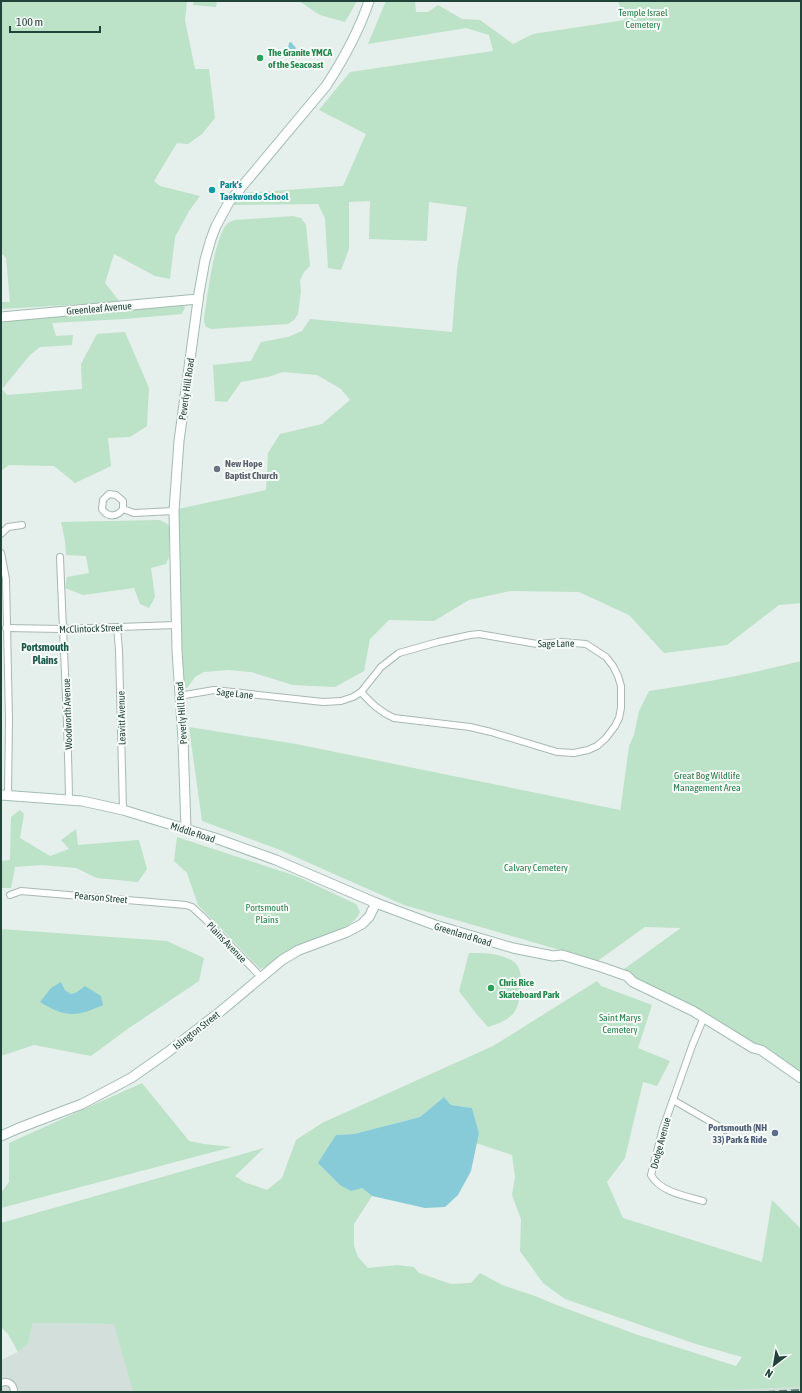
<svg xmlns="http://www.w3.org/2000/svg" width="802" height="1393" viewBox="0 0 802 1393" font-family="'Asap Condensed',sans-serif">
<rect width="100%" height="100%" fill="#e5efeb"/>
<g fill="#d2dfda">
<path d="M33,1323L115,1324L133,1392H1V1360L18,1352L28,1343Z"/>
<path d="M801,1387V1392H686L730,1390Z"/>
</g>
<g fill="#bce2c7" fill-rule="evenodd">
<path d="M1,1H187L185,20L195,69H209L215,118L202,134L188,144L177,143L154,181L160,186L200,196L189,211L175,237L170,279L155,276L114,254L105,283L120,302L1,309V302H10L6,258L1,253Z"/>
<path d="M194,1H217L216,7L193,5Z"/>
<path d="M299,1H357L345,22L320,15Z"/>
<path d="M386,1H415L416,12H428L438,5L462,19L480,20L513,44L533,34L625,20L618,1H801V603L779,605L727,645L664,653L629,615L579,592L510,591L469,600L434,621L389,620L370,639L364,671L335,687L293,685L251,672L228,670L204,672L195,677L187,688L184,689L180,652L178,509L266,490L268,453L280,434L322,424L350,400L341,389L317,375L283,372L268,377L241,382L227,402L215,401L213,365L251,361L261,342L288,337L302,331L310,319L452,332L457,270L467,207L429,202L427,241L369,239L370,201L349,202V249L341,270L328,268L325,218L318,204L233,205L242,193L343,186L366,134L319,110L350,72L493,51L489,35L466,28L368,44Z"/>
<path d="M293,216L301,218L306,225L310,266L304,272L300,280L301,291L298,314L294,320L288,324L211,329L205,326L204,319C207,299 214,238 227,224C229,222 232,221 235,220Z"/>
<path d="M181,303L185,307L182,314L124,319L52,323L56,336L73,335L72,345L40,347L30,355L2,389L7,395L82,389L81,364L97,334L125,332L149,388L147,426L130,437L108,438L111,466L75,483L54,466L9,465L1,471V320L33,319Z"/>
<path d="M160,520L169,525V557L166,564L151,568L155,597L149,608L140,604L134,588L83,595L65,588L67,577L89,573L86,556L66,555L65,541L61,522Z"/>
<path d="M801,661V1081L684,1008L617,974L681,928L645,927L596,962L591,960V959L404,905L280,850L202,821L189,727L296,744L620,810V813L629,746L634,735L639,711L649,691C701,683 751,674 801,661Z"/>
<path d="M20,810L24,814L20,838L50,856L69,849L61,840L76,829L78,845L139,840L147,869L138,882L97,878L76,868L42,865L15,867L11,888H1V861L10,860L11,817Z"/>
<path d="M177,837L296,876L356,904L360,912C352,932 308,941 288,951C278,956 271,966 260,969L198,905L187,873L174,861Z"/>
<path d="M1,929L167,941L204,958L199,981L129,1028L91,1056L34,1045L1,1056ZM61,982L65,990L71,994L77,992L53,1010Z"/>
<path d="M469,953C484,953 501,953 514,962C526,970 521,1005 513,1014C506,1021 497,1024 488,1027L474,1011L459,991Z"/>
<path d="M597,981L601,986L652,1005L638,1048L670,1061L657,1086L643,1082L625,1158L607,1182L623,1218L762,1262L772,1200L801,1229V1387L686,1392H133L114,1324L33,1323L28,1343L18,1352L8,1334L1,1327V1223L264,1148L235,1176L244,1182L267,1190L282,1178L296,1140L322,1123L493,1046ZM444,1097L451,1105L472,1108L479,1133L476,1143L512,1155L515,1177L512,1195L521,1219L520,1251L543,1283L565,1299L696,1344L742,1357L736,1366L635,1334L554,1304L535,1296L502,1285L480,1273L471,1283L451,1284L419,1273L414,1267L397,1265L368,1268L358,1257L354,1246V1224L372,1196L362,1188L336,1135L354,1134L420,1117Z"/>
<path d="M142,1083L189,1141L204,1144L232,1147L1,1208V1193L9,1182V1143Z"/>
</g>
<g fill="#88cbd8">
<path d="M291,42L296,48L294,52L295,56L293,58L291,57L288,48L289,43Z"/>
<path d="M61,982L65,990L71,994L77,992L85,986L101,996L103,1005C76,1017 66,1018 40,1002L51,988Z"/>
<path d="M444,1097L451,1105L472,1108L479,1133L471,1171L458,1195L445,1207L425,1208L372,1196L362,1188L351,1191L340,1185L318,1163L336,1135L354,1134L420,1117Z"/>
</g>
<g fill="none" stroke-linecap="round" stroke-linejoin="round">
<g stroke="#a7b8b2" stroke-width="8">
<g id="street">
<path d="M123,509V501L116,495L109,494L103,500L102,509C108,518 117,517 123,509L134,513L174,511"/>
<path d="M1,534L8,527L22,525"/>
<path d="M1,553L6,579L9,720L8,795"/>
<path d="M60,557C63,638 68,719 69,800"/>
<path d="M117,627L119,650L123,810"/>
<path d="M6,628L62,629L176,625"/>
<path d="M179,696L214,690L323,702L341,701L353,697L361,692L381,667L399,653L438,642L470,635L479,634L537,644L561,642L586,644L606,657L613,666L618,676L621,686V708L619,718L615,726L606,738L597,746L588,750L574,753L557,752L491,732L470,727L394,718C380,712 371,703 361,692"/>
<path d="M10,895L21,891L186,905L192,907L204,918L261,977"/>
<path d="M673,1100L725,1130"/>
<path d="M703,1201C686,1196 660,1192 651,1175L663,1128L692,1046L704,1017"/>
<path d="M1,1383C8,1380 14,1384 14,1392"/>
</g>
</g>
<g stroke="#a2bcb3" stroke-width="11">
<g id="secondary">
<path d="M1,317L198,299"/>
<path d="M1,795L82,801L123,810L215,838L276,860L376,903L435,925L513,948L553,956L562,955L601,967L627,976L633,982L693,1011L753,1048L761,1050L801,1078"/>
<path d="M186,829L183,739L177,651L174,511L179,441L199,293L205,260L211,239L216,226L229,202L326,86C343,60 359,31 369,1"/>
<path d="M1,1136L19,1128L82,1104L131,1078L168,1052L221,1011L282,960L299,950L347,932L362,924L369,917L376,903"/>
</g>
</g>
<use href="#street" stroke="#fff" stroke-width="6"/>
<use href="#secondary" stroke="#fff" stroke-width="9"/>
<path stroke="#5c7e76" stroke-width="2" stroke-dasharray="8 4" stroke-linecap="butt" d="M767,1392L801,1390"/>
</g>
<g fill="#2e9e5b" stroke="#f6fbf8" stroke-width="1.5">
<circle cx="260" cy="58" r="4"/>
<circle cx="491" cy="988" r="4"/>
</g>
<circle fill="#0f9aa8" stroke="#f6fbf8" stroke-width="1.5" cx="212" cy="190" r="4"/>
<circle fill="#6b7280" stroke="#f6fbf8" stroke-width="1.5" cx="217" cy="469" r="4"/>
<circle fill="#5c6f8a" stroke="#f6fbf8" stroke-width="1.5" cx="775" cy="1133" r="4"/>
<g text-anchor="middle" stroke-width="4" stroke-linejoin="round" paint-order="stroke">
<g font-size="10" fill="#287e4a" stroke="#f6fbf8">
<text x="643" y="16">Temple Israel<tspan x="643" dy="12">Cemetery</tspan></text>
<text x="707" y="779">Great Bog Wildlife<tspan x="707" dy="12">Management Area</tspan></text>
<text x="536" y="871">Calvary Cemetery</text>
<text x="267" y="911">Portsmouth<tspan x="267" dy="12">Plains</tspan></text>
<text x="620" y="1021">Saint Marys<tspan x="620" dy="12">Cemetery</tspan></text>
</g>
<g font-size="10" font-weight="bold" fill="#27864d" stroke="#f6fbf8" text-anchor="start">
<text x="268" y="56">The Granite YMCA<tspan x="268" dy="12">of the Seacoast</tspan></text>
<text x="499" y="986">Chris Rice<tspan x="499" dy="12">Skateboard Park</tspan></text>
</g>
<g font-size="10" font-weight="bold" fill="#0d838f" stroke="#f6fbf8" text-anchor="start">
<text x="220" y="188">Park’s<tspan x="220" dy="12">Taekwondo School</tspan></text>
</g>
<g font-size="10" fill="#22433a" stroke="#f6fbf8">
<text transform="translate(99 308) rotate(-5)" y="4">Greenleaf Avenue</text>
<text transform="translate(186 389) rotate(-82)" y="4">Peverly Hill Road</text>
<text transform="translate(91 628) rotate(-2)" y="4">McClintock Street</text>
<text transform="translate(556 643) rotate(-1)" y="4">Sage Lane</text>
<text transform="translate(235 693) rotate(6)" y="4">Sage Lane</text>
<text transform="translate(181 713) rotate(-94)" y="4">Peverly Hill Road</text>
<text transform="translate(67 714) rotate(-92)" y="4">Woodworth Avenue</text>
<text transform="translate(121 718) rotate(-91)" y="4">Leavitt Avenue</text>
<text transform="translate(193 832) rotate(18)" y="4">Middle Road</text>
<text transform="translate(101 897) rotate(5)" y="4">Pearson Street</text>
<text transform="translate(463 934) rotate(17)" y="4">Greenland Road</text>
<text transform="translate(227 942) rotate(46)" y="4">Plains Avenue</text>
<text transform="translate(196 1030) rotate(-38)" y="4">Islington Street</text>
<text transform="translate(660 1143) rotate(-75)" y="4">Dodge Avenue</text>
</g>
<g font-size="10" font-weight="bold" fill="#5b616d" stroke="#f6fbf8" text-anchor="start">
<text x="225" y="467">New Hope<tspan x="225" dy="12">Baptist Church</tspan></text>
</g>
<g font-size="10" font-weight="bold" fill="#4e5e75" stroke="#f6fbf8" text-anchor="end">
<text x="767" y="1131">Portsmouth (NH<tspan x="767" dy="12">33) Park &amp; Ride</tspan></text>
</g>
<g font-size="11" font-weight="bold" fill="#1b584a" stroke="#f6fbf8">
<text x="45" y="651">Portsmouth<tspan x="45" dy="13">Plains</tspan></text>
</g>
</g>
<rect width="802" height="1393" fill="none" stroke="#22433a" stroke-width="4"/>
<g transform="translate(774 1365) rotate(211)" stroke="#f6fbf8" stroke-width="3" paint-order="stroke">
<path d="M0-3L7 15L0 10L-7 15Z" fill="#22433a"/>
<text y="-6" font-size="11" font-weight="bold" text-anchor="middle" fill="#22433a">N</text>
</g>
<path d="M10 26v6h90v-6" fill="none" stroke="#22433a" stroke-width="2"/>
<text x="16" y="26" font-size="12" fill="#22433a" stroke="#f6fbf8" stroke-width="3" paint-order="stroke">100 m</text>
</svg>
